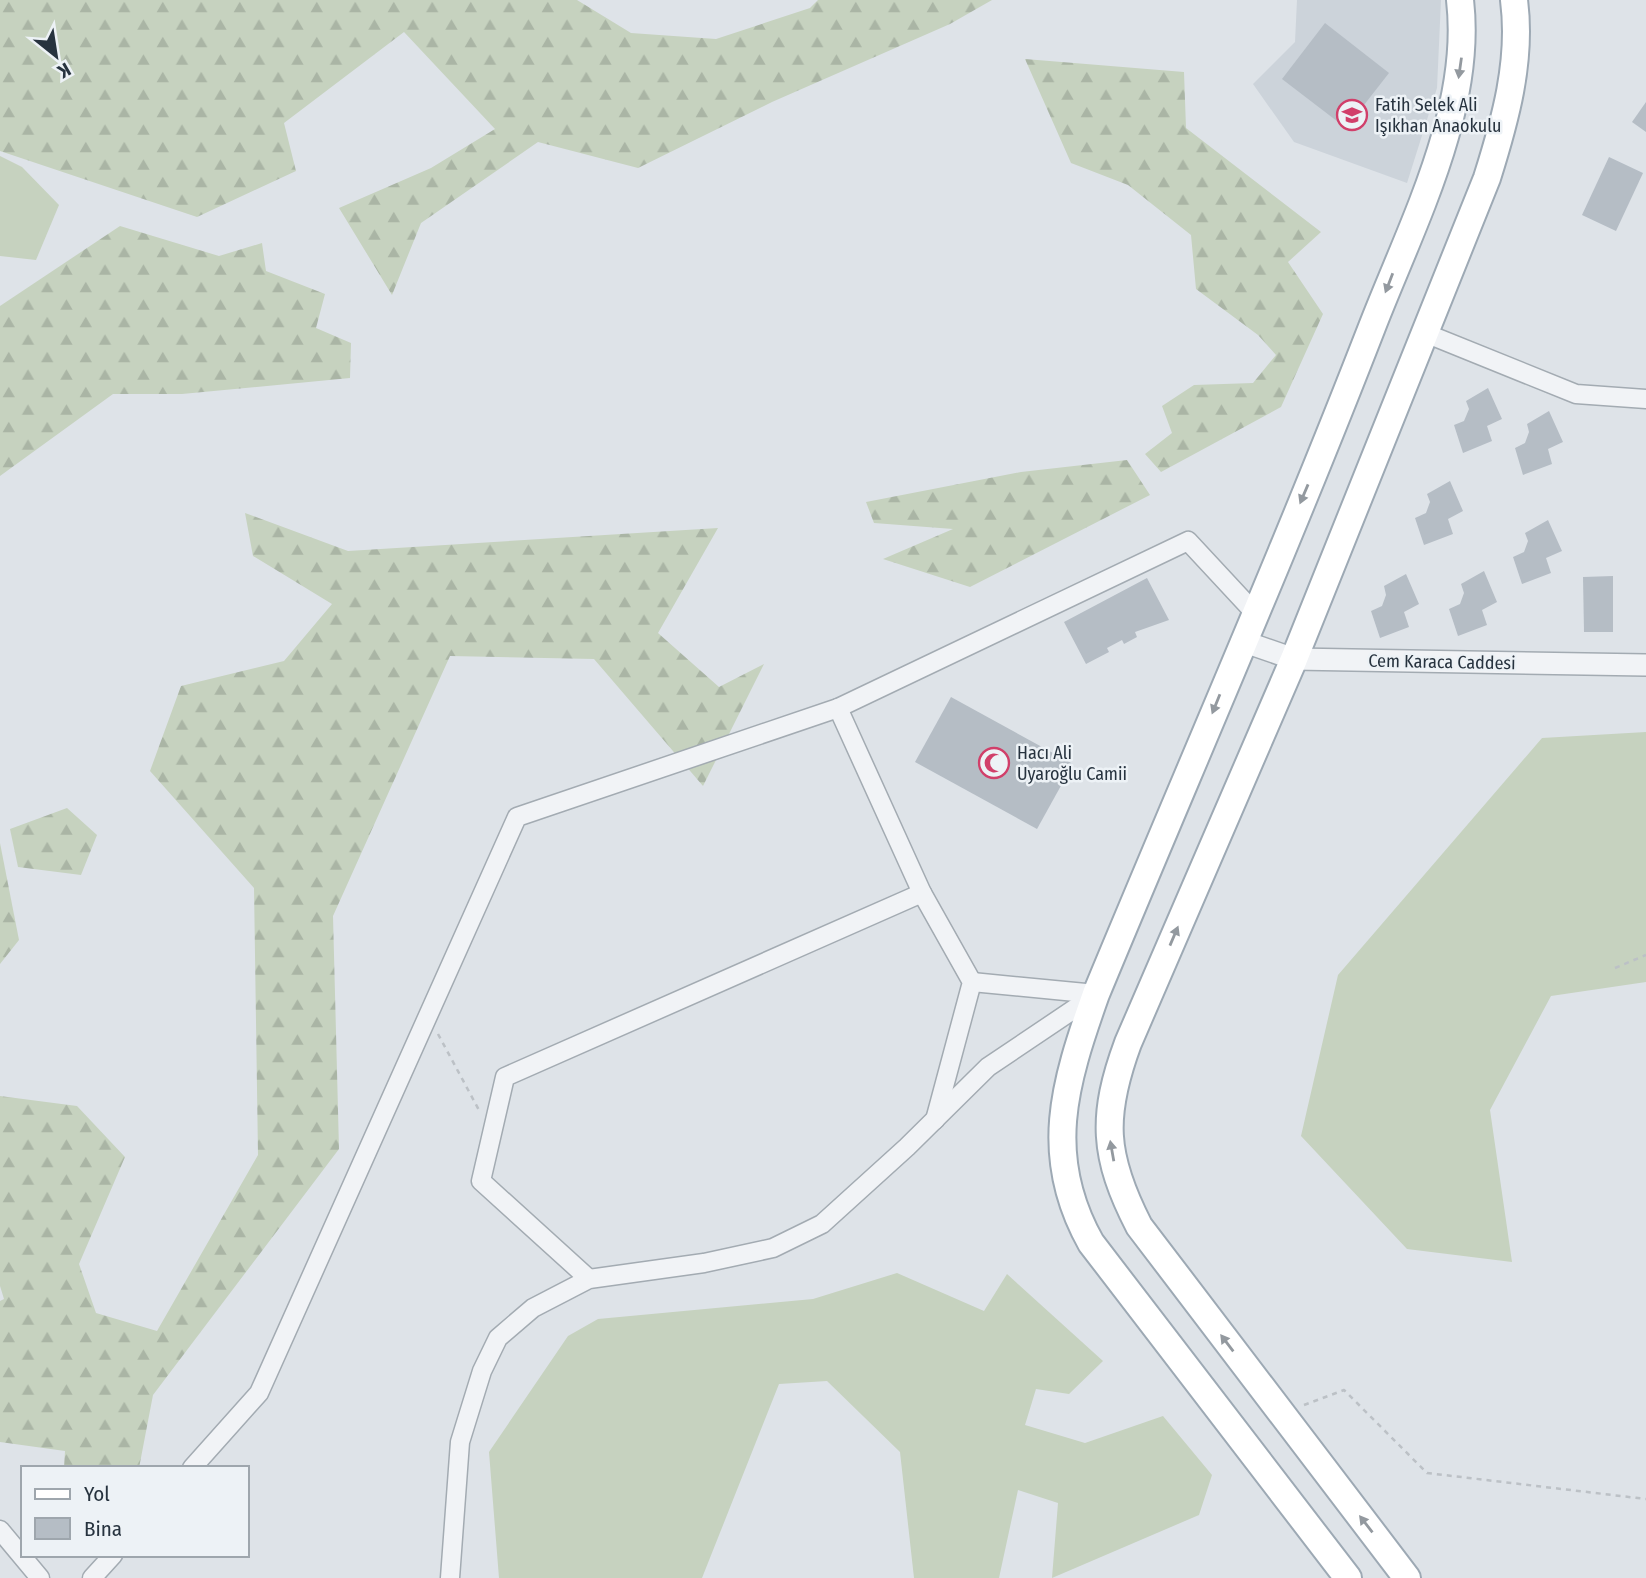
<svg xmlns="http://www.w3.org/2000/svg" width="1646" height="1578" viewBox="0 0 1646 1578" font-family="'Fira Sans Condensed',sans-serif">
<defs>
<pattern id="forest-firs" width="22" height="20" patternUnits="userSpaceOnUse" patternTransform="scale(1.75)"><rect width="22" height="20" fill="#c6d2bf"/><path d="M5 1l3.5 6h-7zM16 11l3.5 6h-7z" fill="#aab5a5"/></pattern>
</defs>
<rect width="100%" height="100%" fill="#dee3e8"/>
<path fill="#ccd3da" d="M1297,0H1441L1437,88L1407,183L1294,142L1253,84L1295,42Z"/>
<g fill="#c6d2bf">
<path d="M0,156L22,167L59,205L36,260L0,256Z"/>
<path d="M1646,732V982L1551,996L1490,1110L1512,1262L1407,1249L1301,1136L1338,975L1542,738Z"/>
<path d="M897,1273L984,1311L1007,1274L1103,1361L1069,1394L1036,1389L1025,1425L1085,1443L1163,1416L1212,1475L1199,1515L1052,1578L1058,1503L1018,1490L999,1578H914L900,1452L827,1381L779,1384L702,1578H499L489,1452L568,1336L598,1319L813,1299Z"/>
</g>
<g fill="url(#forest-firs)">
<path d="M0,0H577L631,33L716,39L810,8L818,0H992L950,24L772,102L638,168L538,142L421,223L392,295L339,208L431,168L495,129L404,32L284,123L296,171L197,217L0,151Z"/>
<path d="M1025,59L1184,72L1186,128L1321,232L1288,262L1323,314L1281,407L1161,472L1145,454L1172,433L1162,406L1194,385L1253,383L1276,355L1258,335L1196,289L1191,235L1128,185L1071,163Z"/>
<path d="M120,226L219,256L262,243L266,271L325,294L316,328L351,343L350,378L182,394H113L0,476V306Z"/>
<path d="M1127,460L1150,495L970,587L883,559L953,529L874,523L866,502L1021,472Z"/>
<path d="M245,513L348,551L718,528L658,633L719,687L764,664L703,786L594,659L450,656L333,916L339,1149L153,1395L139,1468H64L65,1451L0,1442V1301L4,1299L0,1286V1096L77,1106L125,1157L79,1264L96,1313L157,1331L258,1155L254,888L150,771L181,686L284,661L332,604L253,556Z"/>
<path d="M67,808L97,835L81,875L18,867L10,829Z"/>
<path d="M0,843L19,940L0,964Z"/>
</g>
<g fill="#b5bdc5">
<path d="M1325,23L1389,73L1346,128L1282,79Z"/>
<path d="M1646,102V132L1632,122Z"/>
<path d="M1609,157L1643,173L1616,231L1582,215Z"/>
<path d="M1488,388L1502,419L1487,426L1492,441L1463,453L1454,425L1464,421L1469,409L1466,401Z"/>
<path d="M1549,411L1563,442L1548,449L1552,464L1523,475L1515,448L1525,443L1529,432L1527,424Z"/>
<path d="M1450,481L1463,511L1448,519L1453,534L1424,545L1415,518L1426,513L1430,502L1427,494Z"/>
<path d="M1548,520L1562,551L1546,558L1551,573L1522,584L1513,557L1524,552L1528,541L1525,533Z"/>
<path d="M1484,571L1497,602L1482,610L1487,625L1458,636L1449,609L1460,604L1464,593L1461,584Z"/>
<path d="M1406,574L1419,604L1404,612L1409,627L1380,638L1371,611L1382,606L1386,595L1384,586Z"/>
<path d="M1613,576V632H1584L1583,577Z"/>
<path d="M1147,578L1169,620L1135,632L1137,637L1124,644L1122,640L1107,648L1109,652L1086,664L1064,622Z"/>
<path d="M951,697L1073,764L1037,829L915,762Z"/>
</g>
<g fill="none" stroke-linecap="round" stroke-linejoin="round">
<g stroke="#a3abb2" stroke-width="21">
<g id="minor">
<path d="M1425,333L1576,394L1646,399"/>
<path d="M922,893L972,982L935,1120"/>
<path d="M972,982L1096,994"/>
<path d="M589,1279L481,1181L505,1077L922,893L838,708"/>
<path d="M192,1468L259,1393L517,817L838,708L1188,541L1254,612"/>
<path d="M0,1530L40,1578"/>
<path d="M92,1578L113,1555"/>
<path d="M450,1578L460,1442L482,1371L498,1338L533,1308L589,1279L704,1263L773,1248L822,1224L907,1147L988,1067L1095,995"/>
</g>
</g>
<g stroke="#a3abb2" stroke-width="24">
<path id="tertiary" d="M1242,641L1294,659L1646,665"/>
</g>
<g stroke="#9da9b4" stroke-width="30">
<g id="primary">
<path d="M1348,1578L1091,1243C1042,1156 1064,1084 1096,994C1188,772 1285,551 1372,327C1411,226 1473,110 1460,0"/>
<path d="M1407,1578L1139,1226C1103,1156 1101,1116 1128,1043L1294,659L1487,178C1505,121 1522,61 1514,0"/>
</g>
</g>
<g stroke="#bcc1c6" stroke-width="2.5" stroke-dasharray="5 5" stroke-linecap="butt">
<path d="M1615,968L1646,955"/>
<path d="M438,1034L480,1112"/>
<path d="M1304,1405L1344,1390L1427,1473L1646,1499"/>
</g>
<use href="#minor" stroke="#f1f3f6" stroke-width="18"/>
<use href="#tertiary" stroke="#f1f3f6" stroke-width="21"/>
<use href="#primary" stroke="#fff" stroke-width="26"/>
</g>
<defs><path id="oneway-solid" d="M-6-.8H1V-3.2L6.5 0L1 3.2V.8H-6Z" transform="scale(1.75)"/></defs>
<g fill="#93999f">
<use href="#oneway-solid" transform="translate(1460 68) rotate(98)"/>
<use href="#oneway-solid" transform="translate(1389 283) rotate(111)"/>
<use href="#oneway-solid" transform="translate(1304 494) rotate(113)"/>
<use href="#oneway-solid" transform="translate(1216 704) rotate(112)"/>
<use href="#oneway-solid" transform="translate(1174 936) rotate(-67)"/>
<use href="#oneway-solid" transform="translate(1112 1151) rotate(-100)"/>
<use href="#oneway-solid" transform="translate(1227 1343) rotate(-127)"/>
<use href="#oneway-solid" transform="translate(1366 1524) rotate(-128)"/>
</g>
<defs>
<g id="school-ring" transform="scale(1.575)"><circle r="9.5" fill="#edf2f6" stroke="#d13f6a" stroke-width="1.5"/><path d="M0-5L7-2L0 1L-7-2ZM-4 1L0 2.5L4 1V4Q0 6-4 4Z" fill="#d13f6a"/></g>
<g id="mosque-ring" transform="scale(1.575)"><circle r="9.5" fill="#edf2f6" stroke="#d13f6a" stroke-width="1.5"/><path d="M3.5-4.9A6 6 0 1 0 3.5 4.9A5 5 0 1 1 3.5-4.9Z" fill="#d13f6a"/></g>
</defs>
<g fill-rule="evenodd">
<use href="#school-ring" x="1352" y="115"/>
<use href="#mosque-ring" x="994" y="763"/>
</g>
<g text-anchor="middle" stroke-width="5" stroke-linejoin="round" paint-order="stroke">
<g font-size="18" fill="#27333f" stroke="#edf2f6" text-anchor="start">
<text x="1375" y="111">Fatih Selek Ali<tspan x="1375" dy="21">Işıkhan Anaokulu</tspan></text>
<text x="1017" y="759">Hacı Ali<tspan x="1017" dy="21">Uyaroğlu Camii</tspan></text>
</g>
<g font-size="18" fill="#27333f" stroke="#edf2f6">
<text transform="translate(1442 662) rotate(1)" y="6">Cem Karaca Caddesi</text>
</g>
</g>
<rect x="21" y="1466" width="228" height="91" fill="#edf2f6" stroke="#9ea6ad" stroke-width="2"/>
<rect x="35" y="1489" width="35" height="10" fill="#ffffff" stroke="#9ea6ad" stroke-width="2"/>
<text x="84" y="1501" font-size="21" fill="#27333f">Yol</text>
<rect x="35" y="1518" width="35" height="21" fill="#b5bdc5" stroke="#9ea6ad" stroke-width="2"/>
<text x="84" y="1536" font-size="21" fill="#27333f">Bina</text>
<g transform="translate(56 56) rotate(150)" stroke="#edf2f6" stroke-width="5" paint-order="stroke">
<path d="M0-5L12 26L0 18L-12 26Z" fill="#27333f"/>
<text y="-10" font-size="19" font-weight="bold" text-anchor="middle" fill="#27333f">K</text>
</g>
</svg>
